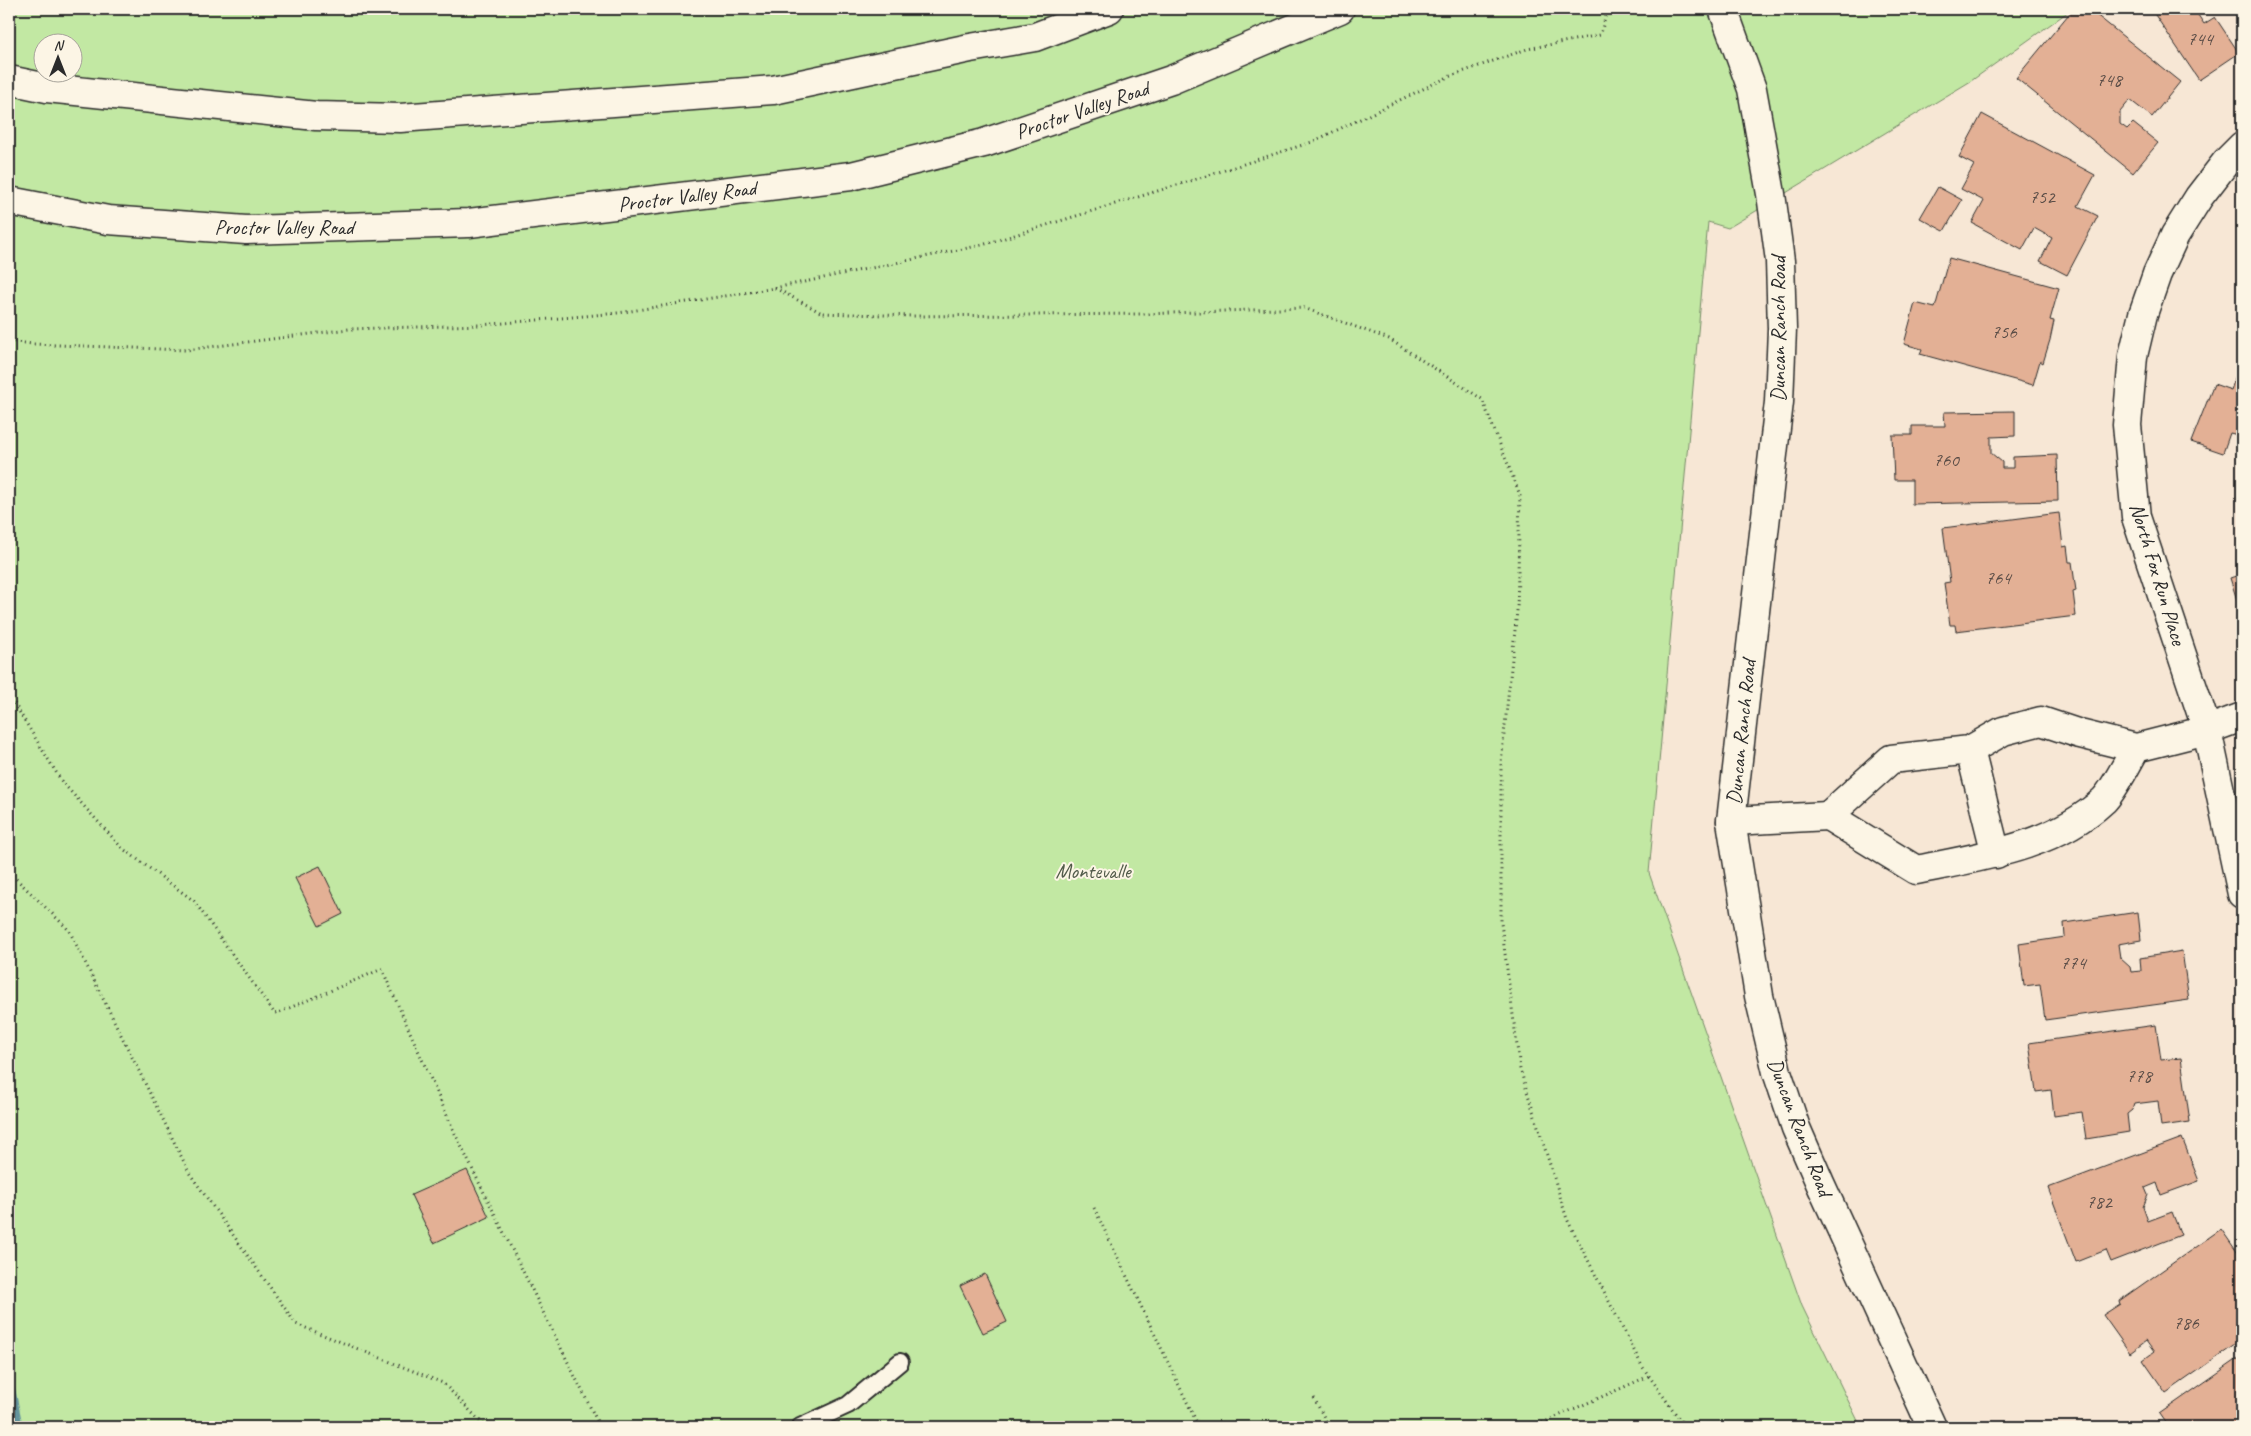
<svg xmlns="http://www.w3.org/2000/svg" width="2251" height="1436" viewBox="0 0 2251 1436" font-family="Caveat,sans-serif">
<rect width="100%" height="100%" fill="#f7e7d5"/>
<filter id="ink" filterUnits="userSpaceOnUse"><feTurbulence type="fractalNoise" baseFrequency=".02" numOctaves="2"/><feDisplacementMap in="SourceGraphic" scale="10" xChannelSelector="R" yChannelSelector="G"/><feConvolveMatrix kernelMatrix="1 2 1 2 8 2 1 2 1" color-interpolation-filters="sRGB"/></filter>
<g filter="url(#ink)">
<path fill="#c2e8a3" stroke="#768a67" fill-rule="evenodd" d="M9,9H2072L1971,81L1728,228L1708,222L1649,873L1802,1306L1861,1427H9ZM42,42H72V72H42Z"/>
<g fill="none" stroke-linecap="round" stroke-linejoin="round">
<path stroke="#64939c" stroke-width="12" d="M9,1389L17,1427"/>
</g>
<g fill="#e3b095" stroke="#2b2b2b">
<path d="M2073,9H2089L2180,82L2152,117L2130,100L2120,112V124L2127,129L2133,123L2158,143L2133,173L2016,78Z"/>
<path d="M2151,9H2204L2198,15L2204,24L2215,17L2239,53L2199,80Z"/>
<path d="M1982,114L2095,175L2078,206L2098,216L2067,275L2040,261L2052,238L2034,228L2022,250L1972,223L1984,201L1961,189L1974,165L1959,157Z"/>
<path d="M1938,187L1962,200L1944,231L1920,218Z"/>
<path d="M1949,258L2059,288L2050,320L2054,321L2050,340L2043,363L2040,361L2033,385L1920,354L1922,349L1904,344L1915,303L1935,308Z"/>
<path d="M2242,358V436L2230,433L2223,453L2191,442L2214,384L2231,390Z"/>
<path d="M2015,411V436L1991,437V453L2002,462V468H2013V457L2057,455L2058,501L1912,504V480H1894L1892,435H1912V426H1945L1944,412Z"/>
<path d="M2059,513L2063,547L2067,546L2069,562H2072L2076,591L2073,592L2076,616L1956,631L1955,625H1950L1944,583L1950,582L1943,528Z"/>
<path d="M2242,574V616L2230,578Z"/>
<path d="M320,866L343,914L319,926L295,878Z"/>
<path d="M2138,912L2141,940L2118,944L2120,958L2130,967L2131,972L2141,971L2140,958L2182,951L2189,1000L2045,1020L2040,984L2024,986L2019,944L2065,937L2064,923Z"/>
<path d="M2156,1025L2161,1060L2181,1058L2190,1122L2161,1126L2158,1101L2134,1104L2132,1110L2127,1114L2129,1132L2086,1139L2082,1112L2054,1116L2051,1090L2036,1092L2029,1043Z"/>
<path d="M2182,1138L2199,1181L2161,1195L2157,1183L2145,1188L2148,1195L2143,1207L2148,1221L2172,1212L2181,1235L2111,1262L2106,1250L2076,1262L2048,1188Z"/>
<path d="M467,1170L489,1217L434,1243L411,1195Z"/>
<path d="M2221,1229L2242,1259V1340L2166,1393L2143,1360L2154,1352L2146,1341L2130,1353L2103,1315L2120,1304L2119,1301Z"/>
<path d="M985,1274L1007,1322L983,1333L960,1286Z"/>
<path d="M2242,1356V1427H2168L2159,1414Z"/>
</g>
<g fill="none" stroke-linecap="round" stroke-linejoin="round">
<g stroke="#2b2b2b" stroke-width="20">
<path id="service" d="M800,1427L848,1405L900,1362"/>
</g>
<g stroke="#2b2b2b" stroke-width="31">
<g id="minor">
<path d="M2242,146L2226,162L2199,197L2175,235L2157,274L2143,314L2133,356L2127,425L2136,517L2207,730L2242,894"/>
<path d="M2136,748C2128,762 2114,790 2104,800C2054,847 1980,857 1916,870L1828,816L1891,759L1970,750L2003,731L2041,721L2080,734L2136,748L2207,730L2242,717"/>
<path d="M1970,750L1996,854"/>
<path d="M1731,821L1828,816"/>
</g>
</g>
<g stroke="#2b2b2b" stroke-width="31">
<g id="tertiary">
<path d="M1723,9L1752,89L1771,194L1780,261L1782,329L1779,402L1731,821L1759,996L1777,1072L1796,1128L1820,1183L1932,1427"/>
<path d="M9,80L47,88L316,116L400,118L773,90L970,48L1035,37L1109,9"/>
<path d="M9,201L108,220L246,230L469,223L851,176L984,143L1171,80L1340,9"/>
</g>
</g>
<g stroke="#2b2b2b" stroke-width="3" stroke-dasharray="1 4" stroke-linecap="butt">
<path d="M775,288L822,313L913,316L1144,314L1304,308L1389,339L1482,399L1520,495L1517,611L1501,763V923L1520,1069L1567,1219L1642,1366L1685,1427"/>
<path d="M9,341L32,344L186,350L349,329L481,325L618,313L775,288L982,245L1203,177L1312,142L1448,77L1527,49L1600,35L1608,9"/>
<path d="M9,695L62,782L122,848L194,901L275,1014L382,969L457,1138L600,1427"/>
<path d="M9,872L69,930L190,1174L296,1324L443,1383L486,1427"/>
<path d="M1094,1208L1199,1427"/>
<path d="M1314,1398L1329,1427"/>
<path d="M1533,1427L1649,1376"/>
</g>
<use href="#service" stroke="#fcf5e5" stroke-width="16"/>
<use href="#minor" stroke="#fcf5e5" stroke-width="28"/>
<use href="#tertiary" stroke="#fcf5e5" stroke-width="28"/>
</g>
</g>
<g text-anchor="middle" stroke-width="4" stroke-linejoin="round" paint-order="stroke">
<g font-size="19" fill="#594c46">
<text x="2200" y="45">744</text>
<text x="2109" y="86">748</text>
<text x="2042" y="203">752</text>
<text x="2004" y="338">756</text>
<text x="1946" y="466">760</text>
<text x="1998" y="584">764</text>
<text x="2073" y="969">774</text>
<text x="2139" y="1082">778</text>
<text x="2099" y="1208">782</text>
<text x="2186" y="1329">786</text>
</g>
<g font-size="21" fill="#2b2b2b" stroke="#fcf5e5">
<text transform="translate(1082 110) rotate(-19)" y="7">Proctor Valley Road</text>
<text transform="translate(687 196) rotate(-7)" y="7">Proctor Valley Road</text>
<text x="284" y="234">Proctor Valley Road</text>
<text transform="translate(1778 329) rotate(-90)" y="7">Duncan Ranch Road</text>
<text transform="translate(2158 574) rotate(73)" y="7">North Fox Run Place</text>
<text transform="translate(1741 732) rotate(-84)" y="7">Duncan Ranch Road</text>
<text transform="translate(1800 1127) rotate(69)" y="7">Duncan Ranch Road</text>
</g>
<g font-size="21" fill="#515a49" stroke="#fcf5e5">
<text x="1093" y="878">Montevalle</text>
</g>
</g>
<rect width="2251" height="1436" fill="none" stroke="#fcf5e5" stroke-width="30"/>
<rect x="15" y="15" width="2221" height="1406" fill="none" stroke="#2b2b2b" stroke-width="2" filter="url(#ink)"/>
<g transform="translate(58 58)"><circle r="24" fill="#fcf5e5" stroke="#a8a49b"/>
<path d="M0-4L9 19L0 12L-9 19Z" fill="#2b2b2b"/>
<text y="-8" font-size="14" font-weight="bold" text-anchor="middle" fill="#2b2b2b">N</text>
</g>
</svg>
